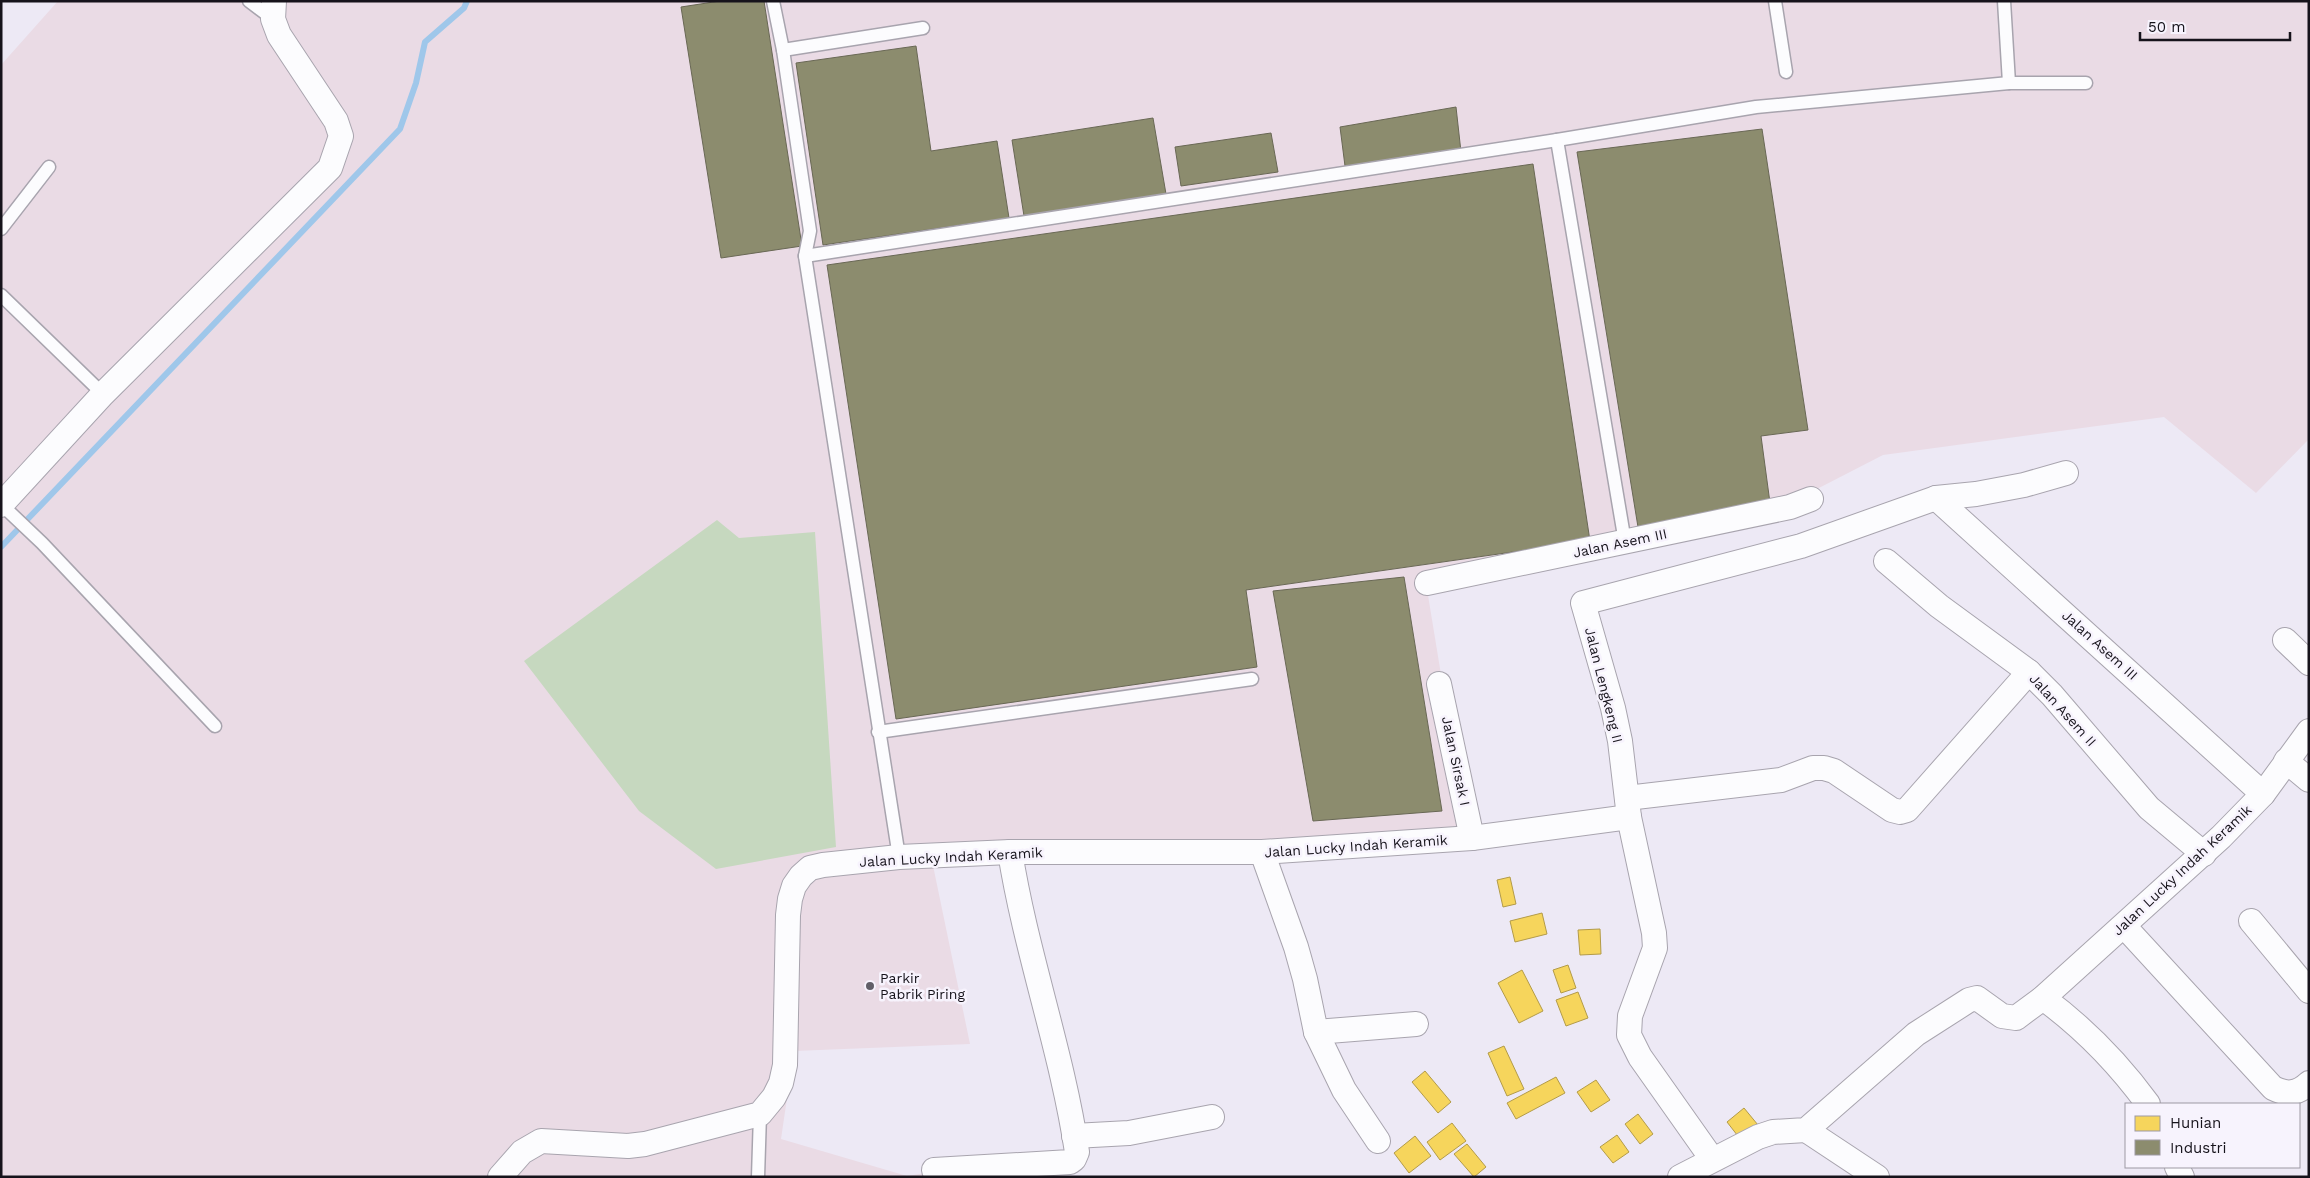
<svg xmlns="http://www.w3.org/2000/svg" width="2310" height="1178" viewBox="0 0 2310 1178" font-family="'Work Sans',sans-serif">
<rect width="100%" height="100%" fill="#ede9f5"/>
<path fill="#eadbe5" d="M58,1H2309V439L2256,493L2164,417L1883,455L1782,507L1425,577L1467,833L1243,847L930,851L970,1044L794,1051L781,1139L907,1176L970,1166L972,1177H1V65Z"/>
<path fill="#c6d8bf" d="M717,520L739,538L815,532L836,847L716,869L639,811L524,661Z"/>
<g fill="#f6d55c" stroke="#b39b48">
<path d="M1510,877L1516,904L1503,907L1497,880Z"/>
<path d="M1542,913L1547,934L1515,942L1510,921Z"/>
<path d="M1600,929L1601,954L1580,955L1578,930Z"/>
<path d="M1568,965L1576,988L1561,993L1553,970Z"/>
<path d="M1522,970L1543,1011L1519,1023L1498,983Z"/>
<path d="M1578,992L1588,1018L1566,1026L1556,1000Z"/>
<path d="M1504,1046L1524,1089L1507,1096L1488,1053Z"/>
<path d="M1425,1071L1451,1102L1438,1113L1412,1082Z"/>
<path d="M1556,1077L1565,1093L1516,1119L1507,1103Z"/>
<path d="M1596,1080L1610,1100L1591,1112L1577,1092Z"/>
<path d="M1744,1108L1758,1125L1741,1140L1727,1122Z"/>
<path d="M1638,1114L1653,1134L1640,1144L1625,1124Z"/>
<path d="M1452,1123L1466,1141L1440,1160L1427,1142Z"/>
<path d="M1617,1135L1629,1152L1613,1163L1600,1147Z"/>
<path d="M1415,1136L1431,1156L1409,1173L1394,1153Z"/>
<path d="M1467,1144L1486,1167L1474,1177L1454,1154Z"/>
</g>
<g fill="#8c8c6e" stroke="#696855">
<path d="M720,1H764L802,246L721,258L681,7Z"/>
<path d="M916,46L931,151L997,141L1009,218L823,245L796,63Z"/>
<path d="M1456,107L1461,152L1345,166L1340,127Z"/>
<path d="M1153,118L1166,194L1024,216L1012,140Z"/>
<path d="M1762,129L1808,430L1761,436L1770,503L1638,527L1577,152Z"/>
<path d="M1271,133L1278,172L1181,186L1175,147Z"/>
<path d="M1533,164L1590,541L1246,590L1257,667L896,719L827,265Z"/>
<path d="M1404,577L1442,811L1313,821L1273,591Z"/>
</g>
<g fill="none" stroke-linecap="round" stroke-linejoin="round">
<path stroke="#9fc7ea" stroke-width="6" d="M1,547L400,129L416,83L425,42L464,8L467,1"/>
<g stroke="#a8a4ae" stroke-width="15">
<g id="lane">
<path d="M249,1L273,19"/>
<path d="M773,1L783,50L810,231L805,256L899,857"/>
<path d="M1775,1L1786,72"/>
<path d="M2004,1L2009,83"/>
<path d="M783,50L923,28"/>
<path d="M1557,140L1625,542"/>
<path d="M1,229L49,167"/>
<path d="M805,256L1557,140L1756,107L2009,83H2086"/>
<path d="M1,295L103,394"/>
<path d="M2,505L42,543L215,726"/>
<path d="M878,732L1252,679"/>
<path d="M758,1177L760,1114"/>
</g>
</g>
<g stroke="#a8a4ae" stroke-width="26">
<g id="street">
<path d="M1936,498L2263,794"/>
<path d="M1,505L103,394L330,168L341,136L336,121L279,35L273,19L274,1"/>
<path d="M1886,561L1939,606L2029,672L2052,695L2149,808L2204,854"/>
<path d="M1427,583L1790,507L1811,499"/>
<path d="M2285,640L2309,663"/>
<path d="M1439,684L1472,838"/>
<path d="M2286,761L2309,780"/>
<path d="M1627,798L1781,780L1813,768H1824L1834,771L1892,810L1900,812L1907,810L2029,672"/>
<path d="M1262,852L1296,947L1305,979L1316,1032L1344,1090L1378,1141"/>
<path d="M2251,921L2309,991"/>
<path d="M2124,926L2273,1088C2287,1095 2297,1094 2309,1083"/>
<path d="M2043,998C2084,1028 2118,1063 2148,1104"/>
<path d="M1316,1032L1416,1024"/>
<path d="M1806,1130L1877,1177"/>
<path d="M1074,1136L1129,1133L1212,1117"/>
<path d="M1712,1159L1640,1057L1629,1035L1630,1016L1655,948L1654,933L1629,817L1620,741L1613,708L1583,603L1801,546L1936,498L1976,494L2024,485L2066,473"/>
<path d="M2177,1167L2182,1177"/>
<path d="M934,1170L1070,1162L1074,1159L1077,1152C1062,1051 1026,953 1010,852"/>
<path d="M500,1177L522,1152L541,1141L628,1146L645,1144L760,1114L774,1097L781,1083L785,1065L788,915L790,899L794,886L801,876L810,868L823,865L899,857L1010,852H1262L1472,838L1629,817"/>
<path d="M1680,1177L1758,1137L1773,1132L1806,1130L1916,1034L1969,1000L1977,998L2002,1016L2016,1018L2043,998L2221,837L2263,794L2309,731"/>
</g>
</g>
<use href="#lane" stroke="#fcfcfe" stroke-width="12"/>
<use href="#street" stroke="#fcfcfe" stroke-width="24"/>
</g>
<circle fill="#615e67" stroke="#f7f3fd" stroke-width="2" cx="870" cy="986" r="5"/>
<g text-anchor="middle" stroke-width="5" stroke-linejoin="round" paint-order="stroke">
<g font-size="14" fill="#16131b" stroke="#f7f3fd">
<text transform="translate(1620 543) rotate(-12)" y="5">Jalan Asem III</text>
<text transform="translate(2100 645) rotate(42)" y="5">Jalan Asem III</text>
<text transform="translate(1604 685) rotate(76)" y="5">Jalan Lengkeng II</text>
<text transform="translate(2063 710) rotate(48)" y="5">Jalan Asem II</text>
<text transform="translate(1456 761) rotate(78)" y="5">Jalan Sirsak I</text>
<text transform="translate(1356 846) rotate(-4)" y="5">Jalan Lucky Indah Keramik</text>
<text transform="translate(951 857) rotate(-3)" y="5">Jalan Lucky Indah Keramik</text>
<text transform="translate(2182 870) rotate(-43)" y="5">Jalan Lucky Indah Keramik</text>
</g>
<g font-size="14" fill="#16131b" stroke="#f7f3fd" text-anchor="start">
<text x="880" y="983">Parkir<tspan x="880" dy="16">Pabrik Piring</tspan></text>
</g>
</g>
<rect width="2310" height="1178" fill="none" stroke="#16131b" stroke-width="5"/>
<rect x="2125" y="1103" width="175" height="65" fill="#f7f3fd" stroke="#9d99a3"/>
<rect x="2135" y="1116" width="25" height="15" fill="#f6d55c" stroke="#9d99a3"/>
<text x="2170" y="1128" font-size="15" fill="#16131b">Hunian</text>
<rect x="2135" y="1140" width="25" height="15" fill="#8c8c6e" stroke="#9d99a3"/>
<text x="2170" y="1153" font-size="15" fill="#16131b">Industri</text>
<path d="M2140 32v8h150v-8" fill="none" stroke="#16131b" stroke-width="2.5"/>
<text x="2148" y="32" font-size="15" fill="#16131b" stroke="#f7f3fd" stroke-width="4" paint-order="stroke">50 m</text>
</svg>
